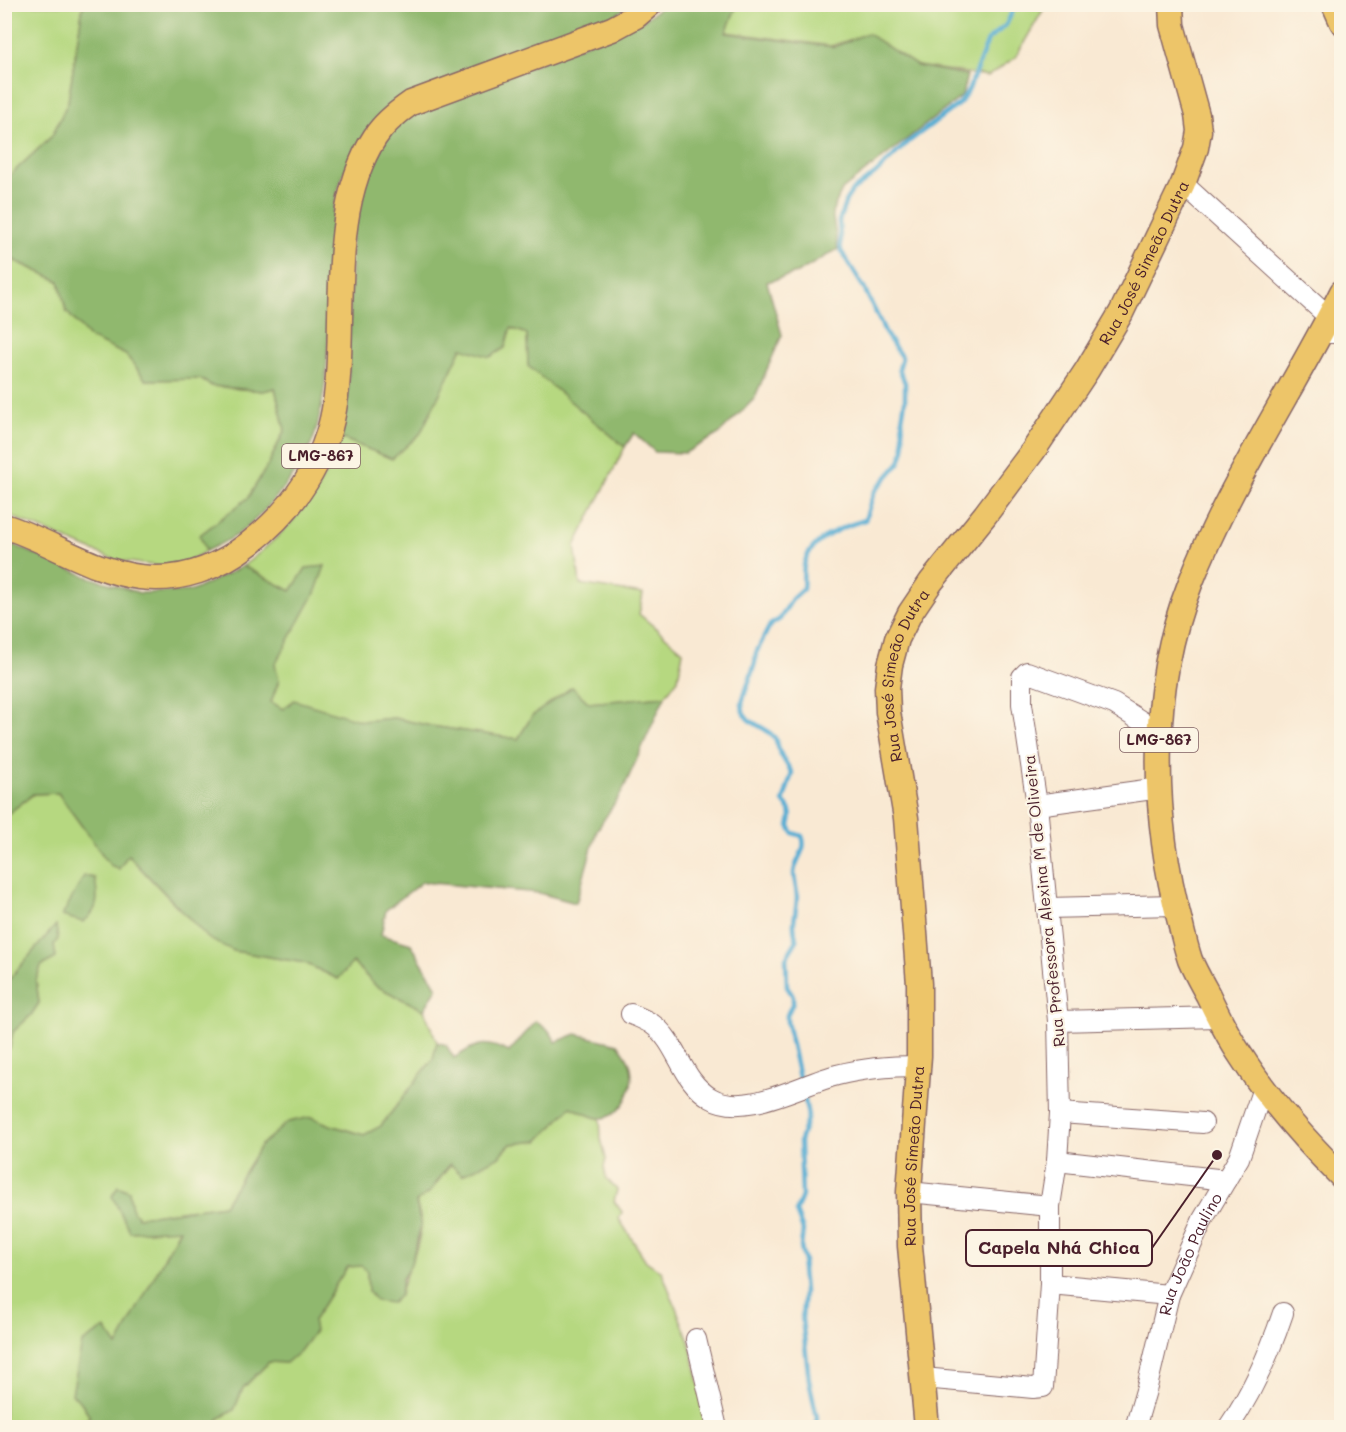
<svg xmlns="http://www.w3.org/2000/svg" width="1346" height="1432" viewBox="0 0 1346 1432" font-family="Mali,sans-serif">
<rect width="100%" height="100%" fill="#fcf5e5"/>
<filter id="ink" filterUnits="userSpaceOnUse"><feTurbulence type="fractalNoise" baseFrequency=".0167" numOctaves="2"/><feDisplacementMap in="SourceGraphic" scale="12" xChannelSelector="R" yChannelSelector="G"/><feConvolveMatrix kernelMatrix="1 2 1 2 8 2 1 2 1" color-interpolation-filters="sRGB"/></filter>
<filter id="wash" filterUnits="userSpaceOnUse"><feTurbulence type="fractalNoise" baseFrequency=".008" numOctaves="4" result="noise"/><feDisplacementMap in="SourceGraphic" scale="24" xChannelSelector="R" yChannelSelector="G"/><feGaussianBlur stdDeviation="1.35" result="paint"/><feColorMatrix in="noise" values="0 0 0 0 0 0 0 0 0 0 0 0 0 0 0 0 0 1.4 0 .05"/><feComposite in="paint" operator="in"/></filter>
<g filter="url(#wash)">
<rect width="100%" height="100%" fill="#f9e9d3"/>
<g fill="#b6d880" stroke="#807c56" stroke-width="1.5">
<path d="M5,5H83L68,102L52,136L5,180Z"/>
<path d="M737,5H1046L1015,58L988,76L917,66L867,34L831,46L726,32Z"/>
<path d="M4,256L59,281L66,311L90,338L126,355L146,380L200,379L212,386L263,391L275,388L285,429L268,465L248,498L200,535L206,551L181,566H157L115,560L5,514Z"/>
<path d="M511,328L527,334L528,366L625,447L575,546L580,584L643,594L639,614L683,651L678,679L665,696L589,703L572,687L532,716L518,739L431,726L394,718L362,721L283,710L271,702L279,680L275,665L315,593L324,566L291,591L243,566C290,530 321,494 341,438L392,459L420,434L462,348Z"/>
<path d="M58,793L110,865L128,855L185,915L234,951L305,963L338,979L352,962L376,986L424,1010L437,1042L433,1059L380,1127L364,1135L330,1125L311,1117L261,1145L224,1205L138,1217L132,1210L129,1191L118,1186L130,1232L180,1228L117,1347L81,1402L90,1416L80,1427H4L5,1049L10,1047L13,1032L31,1015L39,1003L36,980L41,966L54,945L56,926L5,984V816L34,794Z"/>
<path d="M571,1107L597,1118L600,1117L601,1139L606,1159L604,1167L606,1178L617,1190L614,1201L622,1212L619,1219L646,1261L662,1272L689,1341L710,1428H214L218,1419L234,1410L243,1388L269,1362L286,1363L347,1267L362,1265L367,1272L368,1291L400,1296C403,1272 420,1251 421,1226C422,1219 418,1209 416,1202L430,1192L451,1164L498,1157L511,1144L538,1141Z"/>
</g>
<g fill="#90b86e" stroke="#6d6c4c" stroke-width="1.5">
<path d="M83,5H631L610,18L368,130C356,149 344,168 338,191C330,222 331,254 330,286C328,336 329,386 315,434C305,467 265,514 238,534C228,541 216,546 206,551L200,535L248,498L268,465L285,430L275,388L263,391L212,386L200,379L146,380L126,355L90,338L66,311L59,281L5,256V180L52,136L68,102Z"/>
<path d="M664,5H737L726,33L834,47L867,33L917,66L967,75L962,96L842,190L832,212L838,249L797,273L767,282L782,335L754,399L719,434L685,453L655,452L634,433L625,447L528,366L527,334L511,328L505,348L490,357L462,348L420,434L392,459L341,438L348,392L352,221L375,150L406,116L642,21Z"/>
<path d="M5,541L86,576L140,593L192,591L243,566L291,591L306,568L325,566L315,593L275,665L279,680L271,702L283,709L294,700L362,721L394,718L431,726L518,739L532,716L572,687L589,703L665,696L622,792L597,830L576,903L539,893L422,882L386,910L381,935L411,944L437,988L424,1010L376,986L353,962L338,979L305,963L234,951L209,939L128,855L119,869L110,865L58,793L33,794L5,816Z"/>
<path d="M84,876L95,878C98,897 100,910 83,922L62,916Z"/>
<path d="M56,925L58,939L54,945L56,958L41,966L36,980L39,1003L31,1015L13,1032L10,1048L5,1049V984Z"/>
<path d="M536,1021L550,1032L556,1042L576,1034L618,1044C622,1050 628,1057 630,1064C637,1084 623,1120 598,1118C589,1117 579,1110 571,1107L538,1141L511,1144L498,1157L462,1175L450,1164L430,1192L416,1202L421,1225L411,1264L402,1279L400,1295L392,1303L376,1301L368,1291L367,1272L362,1266L347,1267L313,1321L315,1331L300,1351L286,1363L269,1362L243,1388L234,1410L218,1419L214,1427H80L90,1416L81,1402L72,1394L82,1343L105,1328L117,1346L180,1229L130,1232L112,1196L118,1186L129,1191L132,1210L138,1217L224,1205L261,1145L288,1122L311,1117L330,1125L364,1135L381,1126L433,1059L437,1042L446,1045L454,1058C477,1044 483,1039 509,1052Z"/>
</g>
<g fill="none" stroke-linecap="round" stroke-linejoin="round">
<g stroke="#56add3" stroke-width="4.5">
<path d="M800,1082L787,1022V1015L793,1002V996L787,987L786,958L797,940C790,925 797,912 797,897C797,889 794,881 794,873C795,859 808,850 802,836L793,833L789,826C792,815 792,810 783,802L792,773L781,755L775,738L766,730L749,720L743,712L742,702L755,663L756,653L770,625L780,619L792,599L803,589C804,580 802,569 805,561C813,538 844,526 865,520L874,492L900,462L904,449L902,419L905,401V383L899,369L902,358L887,336L864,288L841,251L839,221L846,200L852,191L875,174L907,143L960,103L969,89L988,40L1006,25L1016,4"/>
<path d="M804,1096L808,1116L800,1141L802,1196L796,1212L803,1230L801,1247L804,1261L802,1270L804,1291L802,1319L809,1380L817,1418L815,1428"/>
</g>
</g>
</g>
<g filter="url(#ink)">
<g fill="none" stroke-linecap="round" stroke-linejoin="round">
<g stroke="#876666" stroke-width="22">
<g id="minor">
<path d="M1183,184L1329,317"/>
<path d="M1320,333H1342"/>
<path d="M1037,805L1160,788"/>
<path d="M1047,908L1175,905"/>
<path d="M631,1014C638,1017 646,1020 652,1024C679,1043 680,1080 711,1098C745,1118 801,1084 837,1075C864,1068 891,1066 919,1066"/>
<path d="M1058,1021L1219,1017"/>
<path d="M1060,1113L1203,1123"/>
<path d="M1057,1161L1226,1180"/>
<path d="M909,1192L1050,1206"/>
<path d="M1050,1284L1169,1295"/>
<path d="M696,1339L717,1428"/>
<path d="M923,1378L1033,1388L1043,1387L1050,1284V1206L1057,1161L1060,1113L1058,1021L1037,805L1022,704V677L1027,672L1114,704L1160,733"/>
<path id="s1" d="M1135,1428L1147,1387L1169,1295L1203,1219L1239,1158L1263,1088"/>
<path d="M1228,1428C1252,1393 1270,1352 1283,1313"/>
</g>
</g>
<g stroke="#876666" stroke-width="27">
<g id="major">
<path d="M1334,4L1342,22"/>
<path d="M1342,292C1293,390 1230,481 1190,584C1149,688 1151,815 1180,922C1183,935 1186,948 1190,960C1195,972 1202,984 1208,995C1218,1016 1228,1037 1241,1056C1269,1100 1305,1140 1342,1177"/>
<path d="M4,526C51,541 91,571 140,577C180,582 218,568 250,543C286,515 314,478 328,434C336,410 338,384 339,358C342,288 335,198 375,137C384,123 398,112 411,103L612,29L636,16L650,4"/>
<path id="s2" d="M927,1428L910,1246L909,1192L919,1056V984L906,818L888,712L887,688L890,665L897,639L910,613L931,582L985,515L1033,451L1087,370L1121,313L1183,184L1196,148L1199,131L1197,115L1172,25L1171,4"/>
</g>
</g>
<use href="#minor" stroke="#fff" stroke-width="20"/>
<use href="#major" stroke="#edc569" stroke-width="24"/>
</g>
</g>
<g text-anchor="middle" stroke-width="4.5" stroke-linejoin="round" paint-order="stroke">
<g fill="#fcf5e5" stroke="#7f5f63" stroke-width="1.5">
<rect x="282" y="444" width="78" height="24" rx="4.5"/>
<rect x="1120" y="728" width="78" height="24" rx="4.5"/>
</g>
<g font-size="15" font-weight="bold" fill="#4a1f2b">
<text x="321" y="461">LMG-867</text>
<text x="1159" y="745">LMG-867</text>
</g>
<g font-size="16" fill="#4a1f2b" stroke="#fcf5e5">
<text dy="6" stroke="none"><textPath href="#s2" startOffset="1245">Rua José Simeão Dutra</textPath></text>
<text dy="6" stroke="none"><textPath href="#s2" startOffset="759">Rua José Simeão Dutra</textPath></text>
<text transform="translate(1044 901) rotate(-96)" y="6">Rua Professora Alexina M de Oliveira</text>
<text dy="6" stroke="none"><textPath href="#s2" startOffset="273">Rua José Simeão Dutra</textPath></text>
<text dy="6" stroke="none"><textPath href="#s1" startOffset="183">Rua João Paulino</textPath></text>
</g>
</g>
<path fill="none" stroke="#4a1f2b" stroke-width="2" d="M1217 1155L1152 1248"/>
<circle fill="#4a1f2b" stroke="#fcf5e5" stroke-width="2" cx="1217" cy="1155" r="6"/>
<rect fill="#fcf5e5" stroke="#4a1f2b" stroke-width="2" x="966" y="1230" width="186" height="36" rx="6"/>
<g font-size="18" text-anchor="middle" font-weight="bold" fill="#4a1f2b">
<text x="1059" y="1254">Capela Nhá Chica</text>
</g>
<rect width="1346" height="1432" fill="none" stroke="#fcf5e5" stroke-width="24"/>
</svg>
